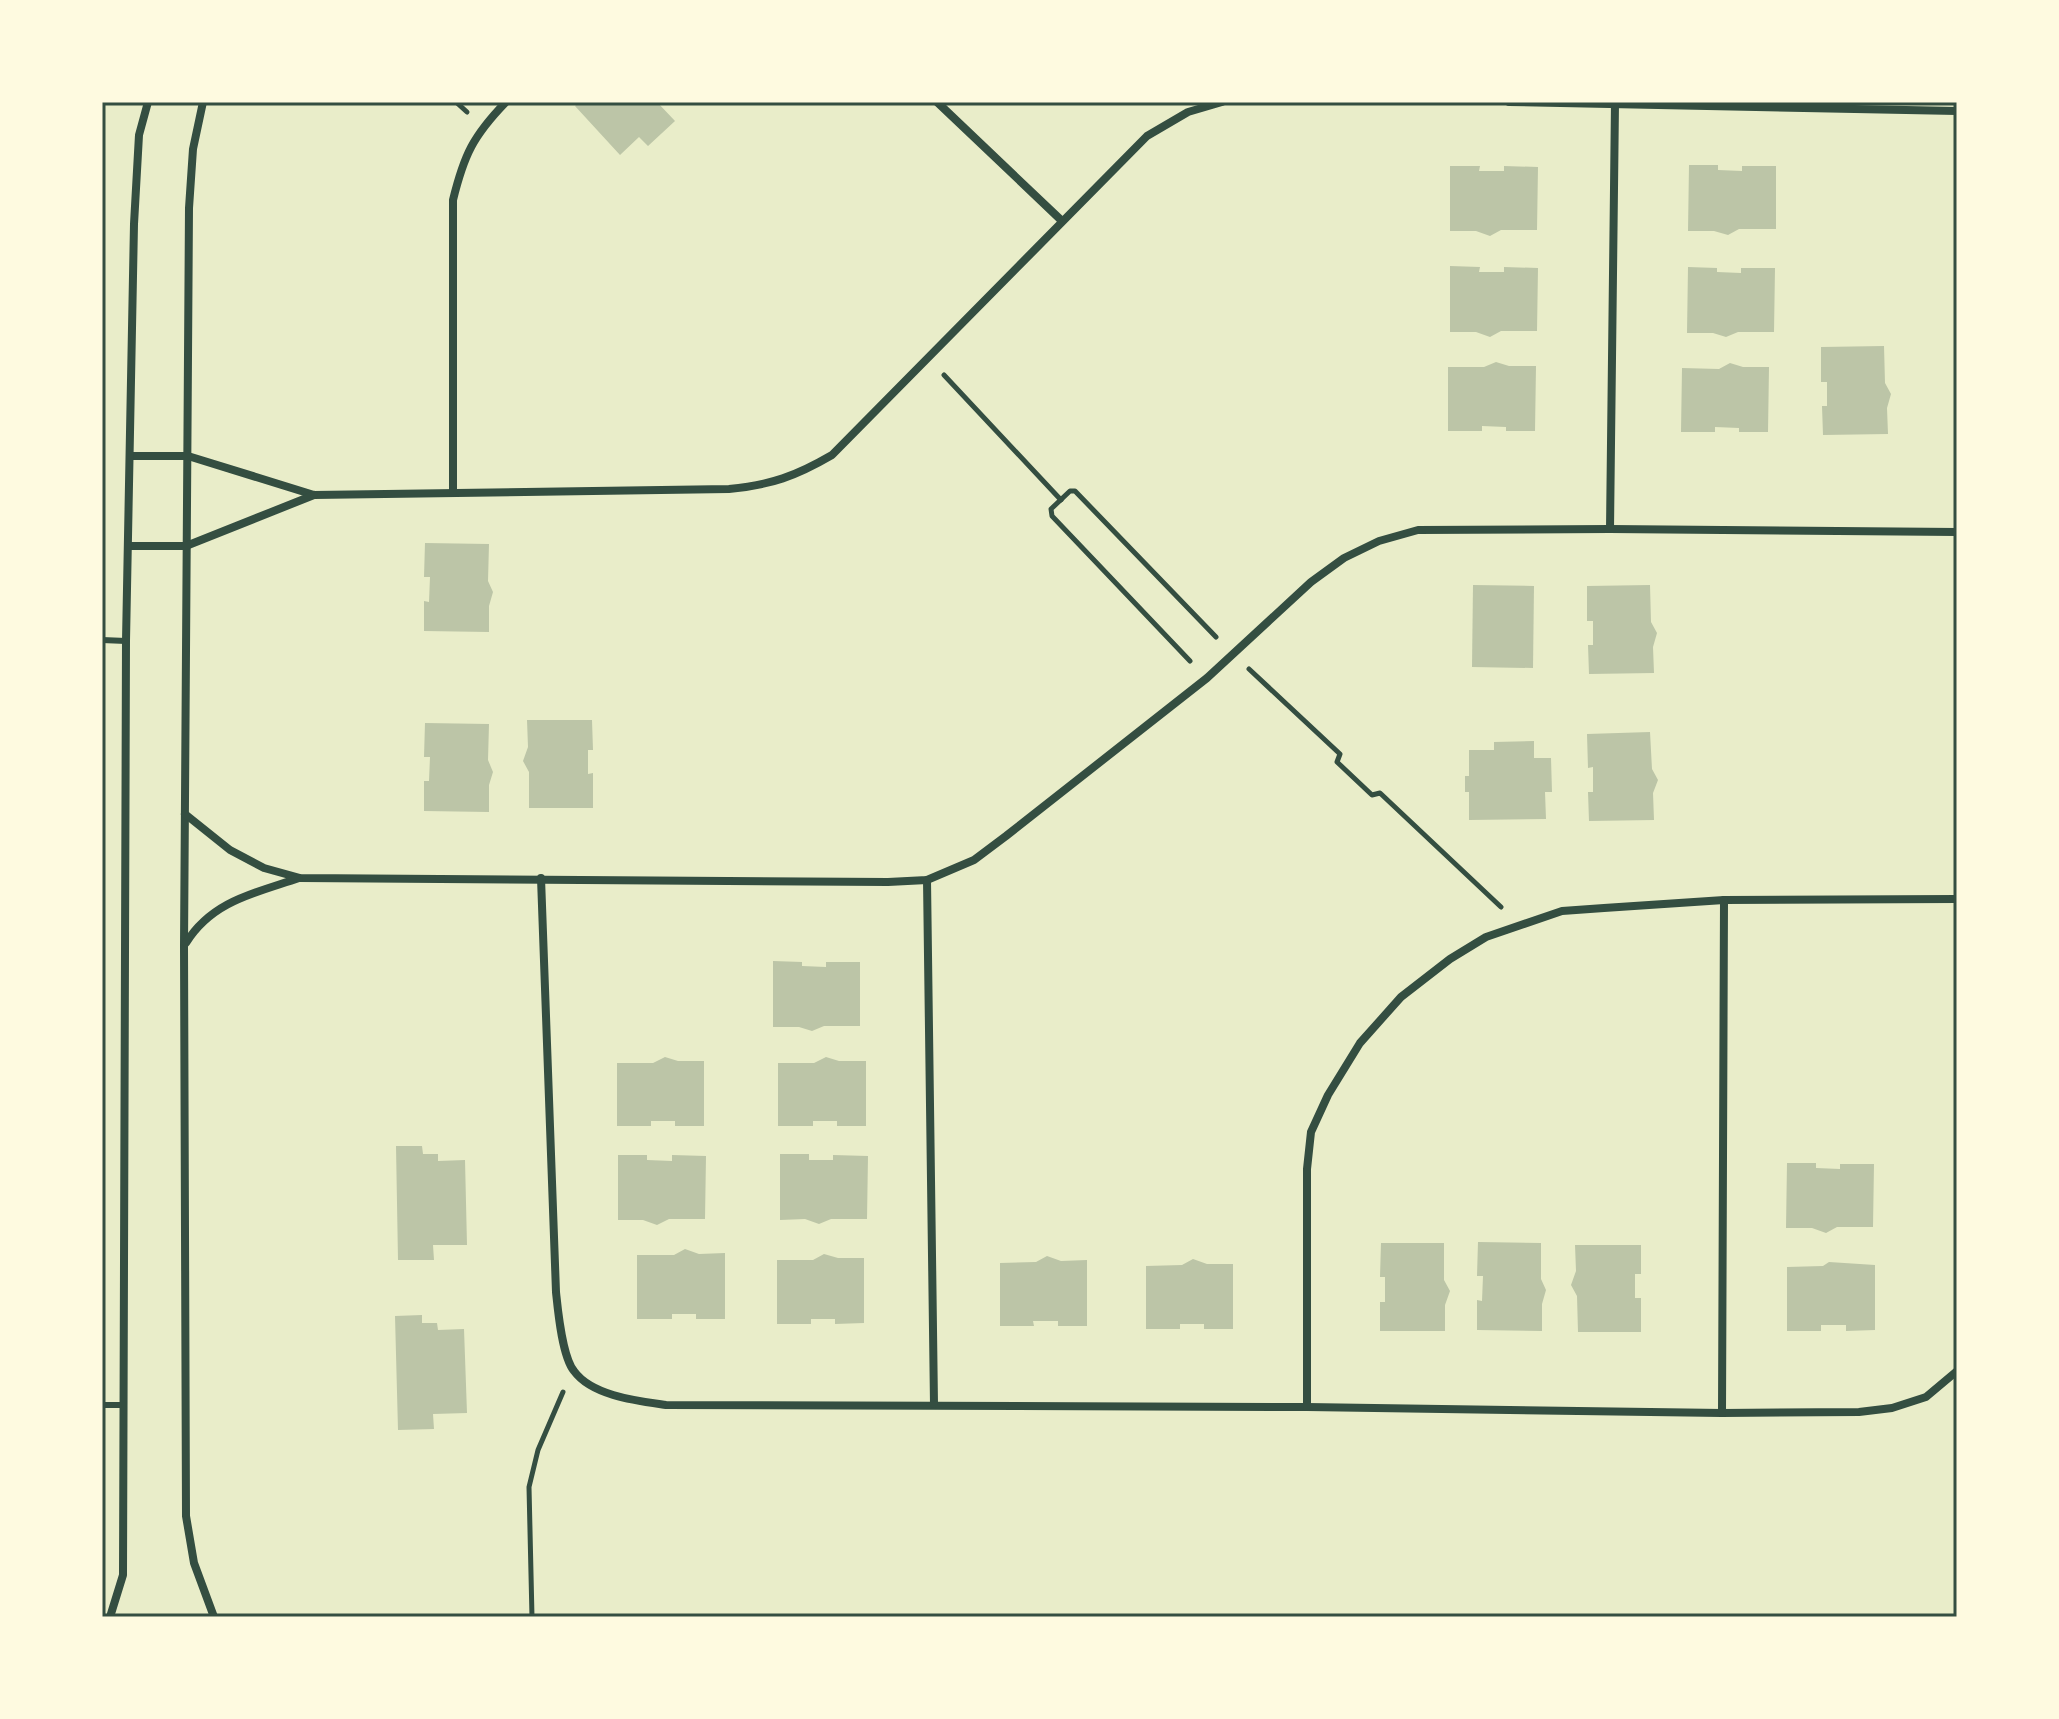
<svg xmlns="http://www.w3.org/2000/svg" width="2059" height="1719" viewBox="0 0 2059 1719" font-family="'Nunito Sans',sans-serif">
<rect width="100%" height="100%" fill="#e9edc9"/>
<g fill="#bcc5a7">
<path d="M579,102H657L675,121L648,146L639,137L620,155L575,106Z"/>
<path d="M1689,165H1718V170L1742,171V166H1776V229H1739L1728,235L1714,231H1688Z"/>
<path d="M1450,166H1480L1479,171H1504V166L1538,167L1537,230H1501L1490,236L1476,231H1450Z"/>
<path d="M1450,266L1480,267L1479,272H1504V267L1538,268L1537,331H1501L1490,337L1476,332H1450Z"/>
<path d="M1688,267L1717,268V272L1741,273V268H1775L1774,332H1738L1726,337L1713,333H1687Z"/>
<path d="M1884,346L1885,383L1891,394L1887,408L1888,434L1823,435L1822,406H1827V382H1821V347Z"/>
<path d="M1496,362L1509,366H1536L1535,431H1506V427L1482,426V431H1448V367H1484Z"/>
<path d="M1730,363L1743,367H1769L1768,432H1739V428L1715,427V432H1681L1682,368L1719,369Z"/>
<path d="M425,543L489,544L488,581L493,592L489,606V632L424,631V601L429,602L430,577H424Z"/>
<path d="M1473,585L1534,586L1533,668L1472,667Z"/>
<path d="M1650,585L1651,622L1657,633L1653,647L1654,673L1589,674L1588,645H1593V621H1587V586Z"/>
<path d="M527,720H592L593,750H588V774L593,773V808H529V772L523,761L528,747Z"/>
<path d="M425,723L489,724L488,760L493,772L489,785V812L424,811V781H429L430,757H424Z"/>
<path d="M1650,732L1652,769L1658,780L1653,793L1654,820L1589,821L1588,792H1593V767L1588,768L1587,734Z"/>
<path d="M1534,741V758H1551L1552,792H1545L1546,819L1469,820V792H1465V776H1469V750H1494V742Z"/>
<path d="M773,961L802,962V966L826,967V962H860V1026H824L812,1031L799,1027H773Z"/>
<path d="M665,1057L678,1061H704V1126H675V1121H651V1126H617V1063H653Z"/>
<path d="M826,1057L839,1061H866V1126H837V1121H813V1126H778V1063H814Z"/>
<path d="M396,1146H422L423,1154H438V1161L465,1160L467,1245H433L434,1260H398Z"/>
<path d="M780,1154H809V1160H833V1155L868,1156L867,1219H831L819,1224L805,1219L780,1220Z"/>
<path d="M618,1155H647V1160L672,1161V1155L706,1156L705,1219H669L657,1225L643,1220H618Z"/>
<path d="M1787,1163H1816V1168L1840,1169V1164H1874L1873,1227H1837L1826,1233L1812,1228H1786Z"/>
<path d="M1478,1242L1541,1243V1279L1546,1290L1542,1304V1331L1477,1330V1300L1482,1301L1483,1276H1477Z"/>
<path d="M1381,1243H1444V1280L1450,1291L1445,1305V1331H1380V1302H1385V1277H1380Z"/>
<path d="M1575,1245H1641V1274H1635V1298H1641V1332H1578L1577,1296L1571,1285L1576,1271Z"/>
<path d="M685,1249L699,1254L725,1253V1319H696V1314H672V1319H637V1255H674Z"/>
<path d="M824,1254L838,1258H864V1323L835,1324V1319H811V1324H777V1260H813Z"/>
<path d="M1047,1256L1061,1261L1087,1260V1326H1058V1321H1033L1034,1326H1000V1263L1036,1262Z"/>
<path d="M1193,1259L1207,1264H1233V1329H1204V1324H1180V1329H1146V1266L1182,1265Z"/>
<path d="M1829,1262L1875,1265V1330L1846,1331V1325H1821V1331H1787V1267L1823,1266Z"/>
<path d="M422,1315V1323H437L438,1330L464,1329L467,1413L433,1414L434,1429L398,1430L395,1316Z"/>
</g>
<g fill="none" stroke-linecap="round" stroke-linejoin="round">
<g stroke="#344e41" stroke-width="5">
<path d="M456,102L467,112"/>
<path d="M944,375L1061,500"/>
<path d="M1190,661L1052,516L1051,509L1070,491H1075L1216,637"/>
<path d="M1249,669L1340,754L1337,762L1372,795L1380,793L1501,907"/>
<path d="M532,1617L529,1487L538,1450L563,1392"/>
</g>
<g stroke="#344e41" stroke-width="6">
<path d="M102,640L126,641"/>
<path d="M102,1405H122"/>
</g>
<g stroke="#344e41" stroke-width="8">
<path d="M203,102L193,149L189,208L184,946L186,1516L194,1563L214,1617"/>
<path d="M937,102L1061,220"/>
<path d="M1509,102L1957,111"/>
<path d="M130,456H188L314,495L729,489C771,485 796,476 832,455L1147,136L1188,112L1222,102"/>
<path d="M453,493V200C464,155 473,136 506,102"/>
<path d="M1610,529L1615,103"/>
<path d="M129,546H186L314,495"/>
<path d="M185,814L230,850L264,868L300,878L888,882L927,880L974,860L1006,836L1207,678L1311,582L1344,558L1379,541L1418,530L1610,529L1957,532"/>
<path d="M541,878L556,1292C558,1311 562,1356 574,1371C592,1396 638,1401 666,1405L1307,1407L1722,1413L1859,1412L1892,1408L1926,1397L1957,1371"/>
<path d="M927,880L934,1404"/>
<path d="M186,943C212,901 255,893 299,878"/>
<path d="M1307,1407V1169L1311,1132L1328,1095L1360,1043L1401,997L1450,959L1486,937L1562,911L1604,908L1724,900L1957,899"/>
<path d="M1722,1413L1724,900"/>
<path d="M110,1617L123,1575L126,641L134,224L139,135L148,102"/>
</g>
</g>
<rect width="2059" height="1719" fill="none" stroke="#fefae0" stroke-width="208"/>
<rect x="104" y="104" width="1851" height="1511" fill="none" stroke="#344e41" stroke-width="3"/>
</svg>
